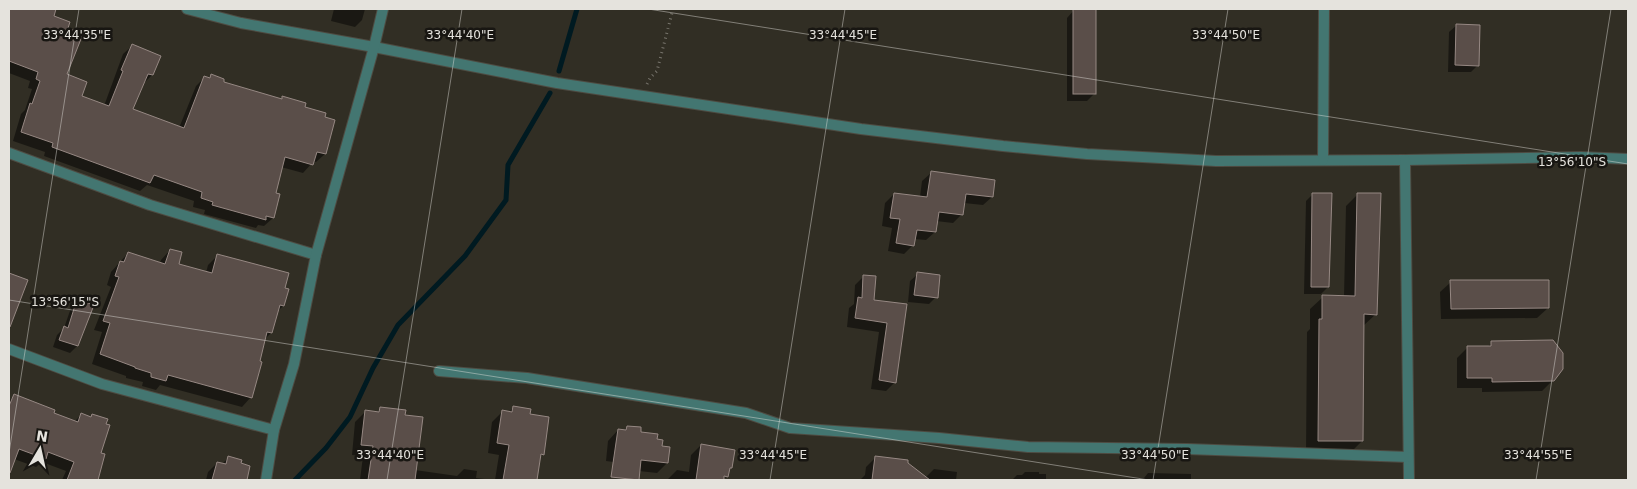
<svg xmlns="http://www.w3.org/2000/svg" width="1637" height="489" viewBox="0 0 1637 489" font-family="'DejaVu Sans',sans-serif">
<rect width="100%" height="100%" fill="#312e24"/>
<g fill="#0007">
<path d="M9,9H47L54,11L52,16L66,29V75L81,97L104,106L123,54L132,46L152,75L143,84L132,110L179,128L196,86L205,77L208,78L211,76L222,82L281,100L283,98L303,108L325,154L316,162H313L303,173L281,167L274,194L273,218L264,226L258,225L256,228L204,214L205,210L193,207L194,201L147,185L140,191L44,156L45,152L13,141L21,114L25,110L32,89L28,88L30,81L9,73Z"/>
<path d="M334,9H365L362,20L355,27L331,21Z"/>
<path d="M1074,10L1094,94L1087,101H1067V18Z"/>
<path d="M1457,25L1478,65L1471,72H1448L1449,32Z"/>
<path d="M931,173L992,197L983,205L964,203L962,214L953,223L936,221L935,232L926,240L914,239L913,245L904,254L888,251L892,228L882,226L885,203L894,194L920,197L922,181Z"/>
<path d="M1313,194L1328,287L1321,294H1304L1306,201Z"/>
<path d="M1358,194L1376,314L1363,326L1362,441L1350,453H1306L1307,332L1310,329V309L1323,297H1344L1346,206Z"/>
<path d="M170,250L177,264L206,273L208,265L218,255L284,289L283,306L277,312L271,333L264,340L251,397L242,407L160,385L156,390L142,386L143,382L126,378V376L92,364L102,332L94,330L111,287L107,285L111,272L128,253L160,263L161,260Z"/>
<path d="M9,274L26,281L9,326Z"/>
<path d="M918,274L936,297L929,304L908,302L910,281Z"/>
<path d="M864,276L873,301L905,305L895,382L886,391L871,389L879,332L847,327L849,308L854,304L855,285Z"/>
<path d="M1451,282L1548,308L1537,318L1441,319L1440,292Z"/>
<path d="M78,301L92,305L77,346L70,353L53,347L57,335L64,328L71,308Z"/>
<path d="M1492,343L1553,380L1542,391L1482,392V388H1457V358L1467,348L1487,347Z"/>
<path d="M14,396L74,422L81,415L90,417L92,415L99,454L103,455L97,480H62L66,471L42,462L36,467L14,459L9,473V401Z"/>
<path d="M381,408L404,416L415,470L457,476L464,469L477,471L476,478L493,480H360L363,456L352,455L355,422L366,411L376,413Z"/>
<path d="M513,408L529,415L543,454L539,458L535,480H495L499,455L488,453L492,422L503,411L509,412Z"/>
<path d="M627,427L656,440L661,447L667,463L657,473L621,469V463L606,461L608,441L618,430L623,431Z"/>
<path d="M701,445L731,468L728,471L727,476L723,480H667L677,470L689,472L691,455Z"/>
<path d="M229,457L240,464L249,467L245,480H206L208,472L217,463L222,464Z"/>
<path d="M876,457L906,463L925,478L934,469L957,472L956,480H860L865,475L866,467Z"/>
<path d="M1025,472H1039V474H1046V480H1012L1017,475H1022Z"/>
<path d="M1148,473L1191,474V480H1083L1144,478Z"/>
</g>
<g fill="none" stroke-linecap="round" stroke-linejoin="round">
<g stroke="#001a21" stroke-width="5">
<path d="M559,71L577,9"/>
<path d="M295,480L326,448L350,417L373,368L398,325L465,256L506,200L508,165L550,93"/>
</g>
</g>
<g fill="#5a4e49" stroke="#968883">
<path d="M9,9H56L54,16L70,22L68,28L83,34L67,74L87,82L82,96L109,106L123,71L121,70L132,44L161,56L153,75L148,74L133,109L184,128L204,76L210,78L211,74L224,79V82L282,99V96L306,103L305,107L326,113L325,117L335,120L326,154L317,152L313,165L285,157L276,193L280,194L274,218L266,216V220L212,205L213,202L201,198L202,192L154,175L150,183L52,147L53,143L21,132L30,103L32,104L40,81L36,79L38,72L9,61Z"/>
<rect x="1073" y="9" width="23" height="85"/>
<path d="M1456,24L1480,25L1479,66L1455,65Z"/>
<path d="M931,171L995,180L993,197L966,194L963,215L939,212L936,232L917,230L914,246L896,243L900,219L890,218L894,193L927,197Z"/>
<path d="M1312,193H1332L1329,287H1311Z"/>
<path d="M1357,193H1381L1377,315L1364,314L1363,441H1318L1319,319H1322V295L1355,296Z"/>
<path d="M170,249L182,252L179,264L212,273L217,254L289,273L285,288L289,289L284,306L280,305L272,333L267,332L260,361L262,362L252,398L168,375L166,381L151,377V373L135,368V367L100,354L110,323L103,321L119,277L115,276L120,261L124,262L128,252L165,264Z"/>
<path d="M917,272L940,275L938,298L914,295Z"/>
<path d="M9,273L28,280L10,327H9Z"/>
<path d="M863,275L876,276L874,300L907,304L896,383L879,380L887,323L855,318L858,297L862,298Z"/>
<path d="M1450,280H1549V308L1451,309Z"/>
<path d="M77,299L94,305L78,346L59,340L64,326L68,328Z"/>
<path d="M1553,340L1563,353V369L1554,381L1492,382V378H1467V346H1491V341Z"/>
<path d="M14,394L55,410L54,413L78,422L81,413L91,417L92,414L108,419L106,424L110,425L101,453L105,454L98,480H67L74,462L48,452L46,459L19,449L10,473H9V406Z"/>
<path d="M513,406L531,409L530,414L549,417L544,455L541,454L537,480H503L509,445L497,443L502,410L512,412Z"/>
<path d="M380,407L406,410L405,415L423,417L415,480H368L373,446L361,445L365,410L379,412Z"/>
<path d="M627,426L641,427V432L658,434L657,439L663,440L662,446L670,447L668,463L641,460L639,480L611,477L618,429L626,430Z"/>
<path d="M701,444L735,450L732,468H730L728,477L724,476V480H696Z"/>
<path d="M228,456L242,460L241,463L250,466L247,480H212L217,462L226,464Z"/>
<path d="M875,456L908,460V463L930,480H872Z"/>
</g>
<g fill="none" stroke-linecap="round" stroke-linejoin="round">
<g stroke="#4e4b42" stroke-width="12">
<g id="street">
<path d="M187,9L241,23L374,47L557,83L861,129L1003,146L1087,154L1216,161L1405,160L1581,157L1628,159"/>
<path d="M9,153L150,205L316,255"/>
<path d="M1323,160L1324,9"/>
<path d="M1405,160L1409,480"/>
<path d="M9,349L102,384L274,430"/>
<path d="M439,371L527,378L746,413L790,428L939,438L1028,447L1187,449L1408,457"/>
<path d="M266,480L274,430L294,364L316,255L374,47L383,9"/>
</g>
</g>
<path stroke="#78756d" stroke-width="3" stroke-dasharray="1 4" stroke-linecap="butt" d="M647,84L650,78L657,71L673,9"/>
<use href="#street" stroke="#437671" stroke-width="10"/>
</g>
<path fill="none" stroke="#e5e3dd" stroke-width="1" stroke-opacity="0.45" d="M648,9L1628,164M9,300L1149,480M9,453L79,9M387,480L462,9M770,480L845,9M1153,480L1228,9M1536,480L1611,9"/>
<g font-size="12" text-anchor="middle" fill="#e5e3dd" stroke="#181612" stroke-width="5" stroke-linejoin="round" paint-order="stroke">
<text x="77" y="39">33°44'35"E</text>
<text x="460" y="39">33°44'40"E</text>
<text x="843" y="39">33°44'45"E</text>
<text x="1226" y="39">33°44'50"E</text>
<text x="1572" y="166">13°56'10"S</text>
<text x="65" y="306">13°56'15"S</text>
<text x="390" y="459">33°44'40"E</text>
<text x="773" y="459">33°44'45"E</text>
<text x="1155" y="459">33°44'50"E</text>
<text x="1538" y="459">33°44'55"E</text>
</g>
<rect width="1637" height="489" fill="none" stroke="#e5e3dd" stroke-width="20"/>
<g transform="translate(40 449) rotate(9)" stroke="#181612" stroke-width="4" paint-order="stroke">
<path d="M0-4L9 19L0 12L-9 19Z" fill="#e5e3dd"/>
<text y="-8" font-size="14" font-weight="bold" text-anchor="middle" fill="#e5e3dd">N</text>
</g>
</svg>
